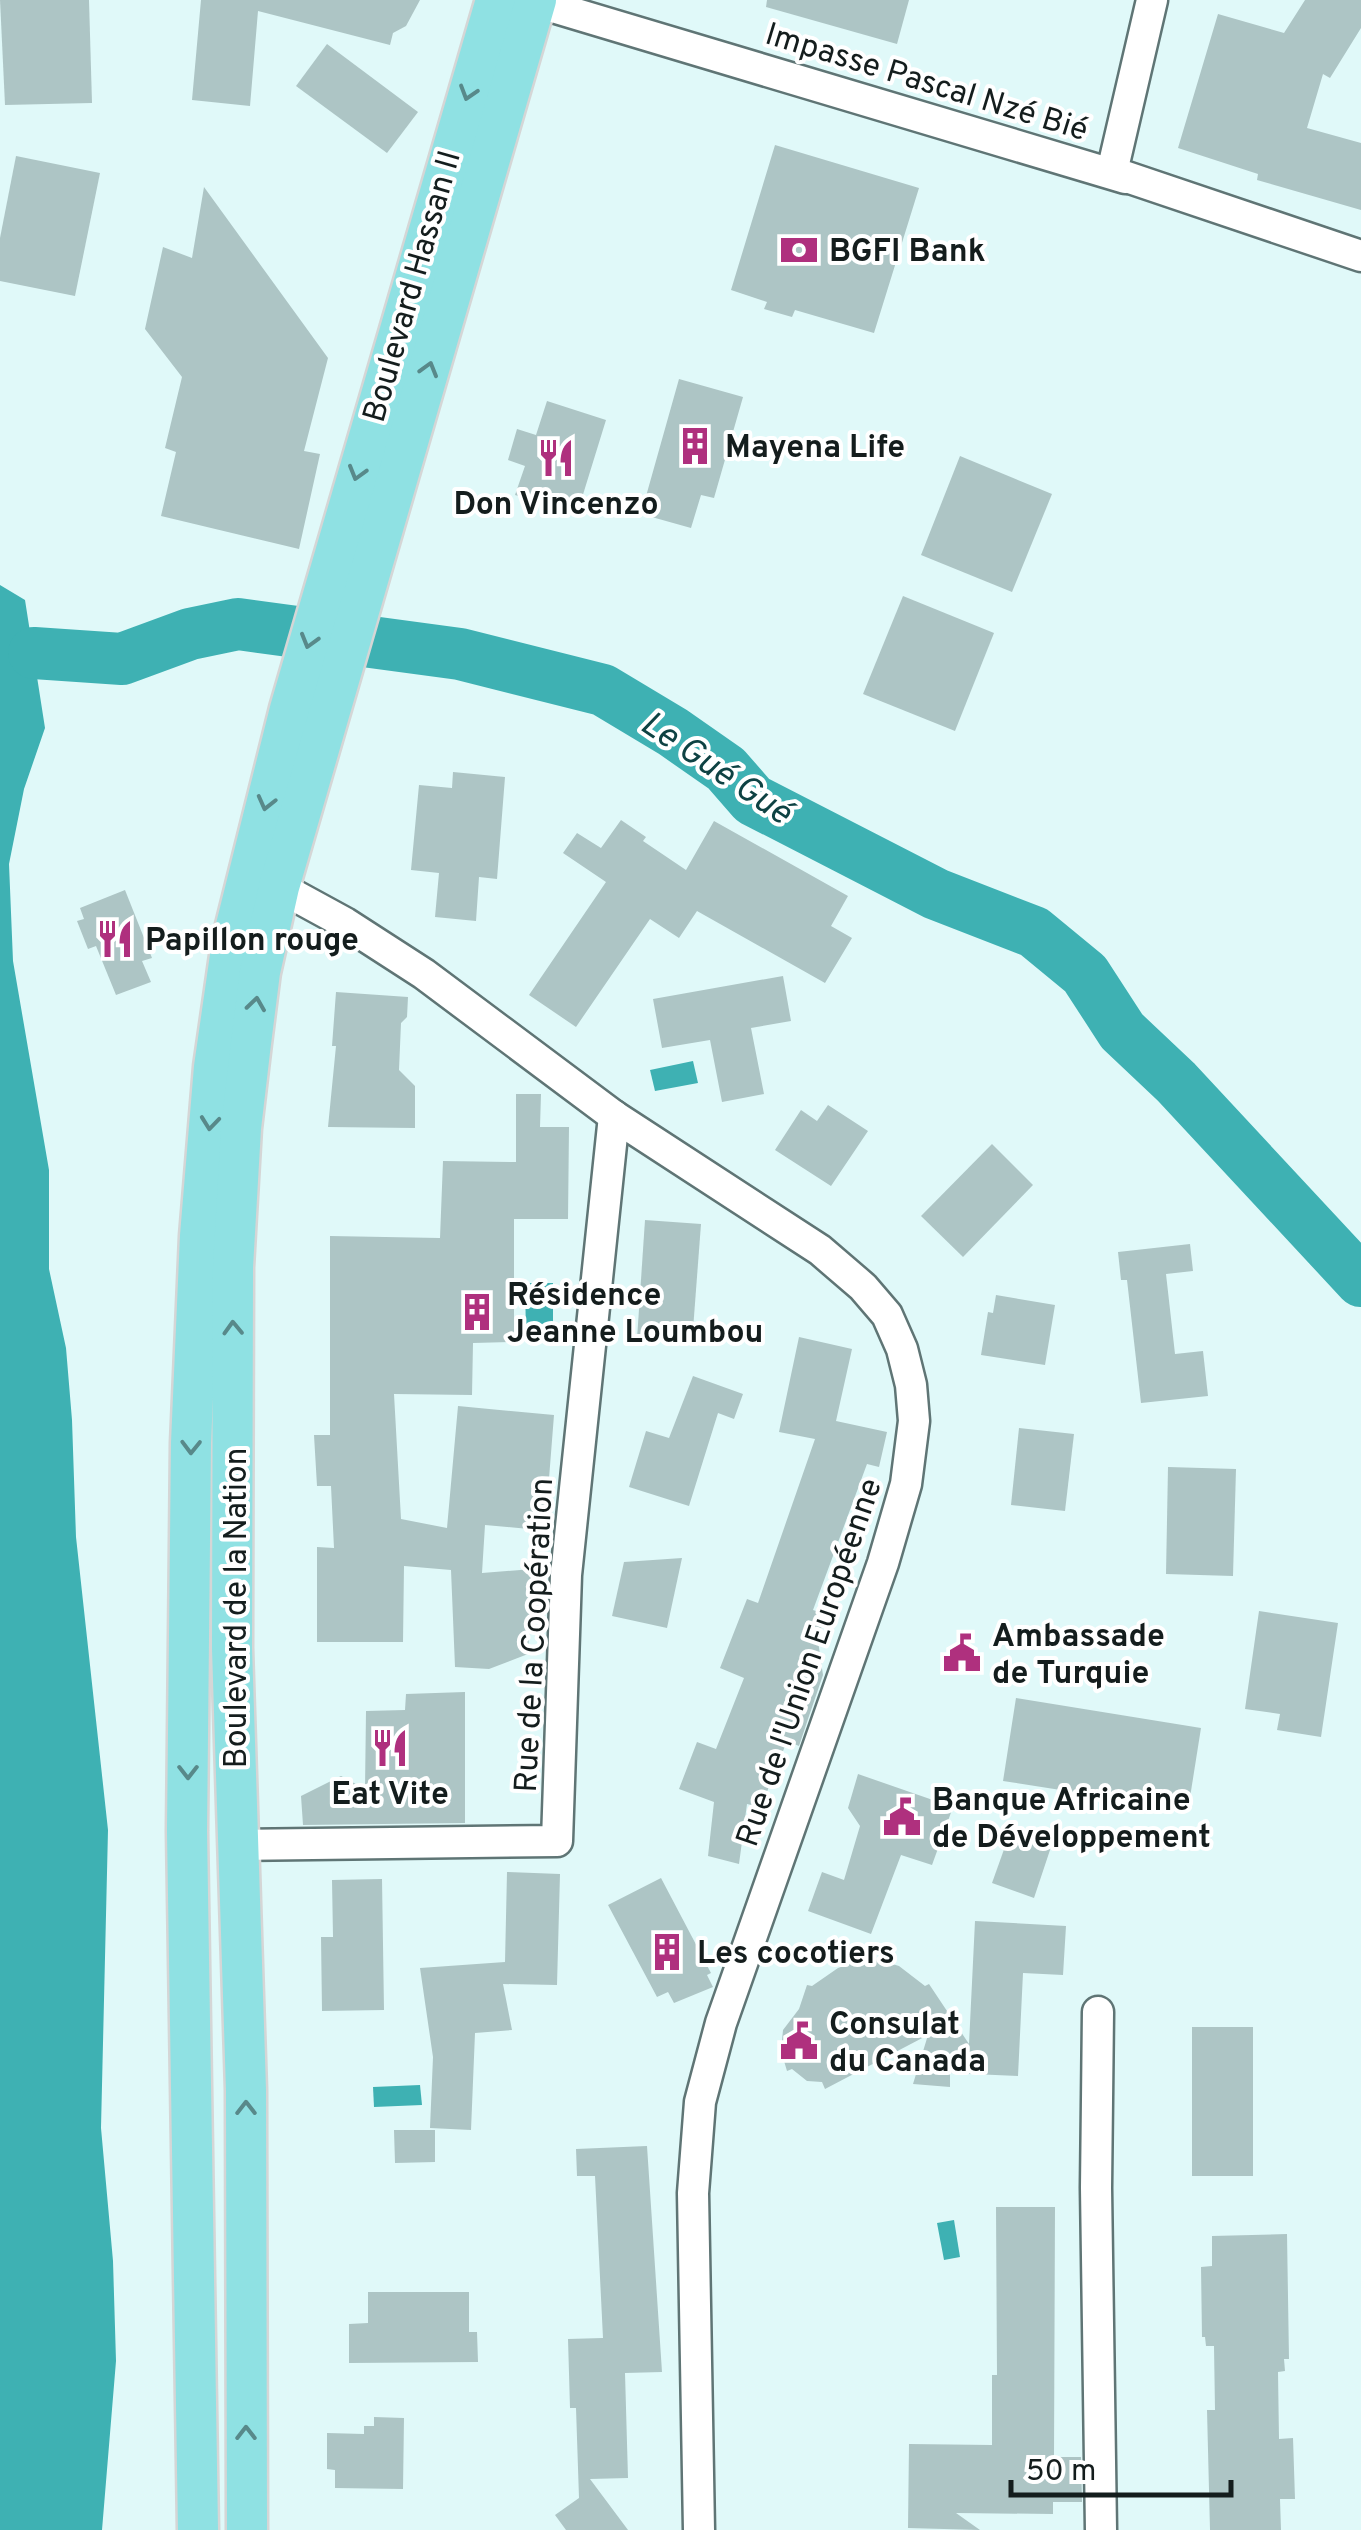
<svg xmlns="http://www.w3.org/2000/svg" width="1361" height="2530" viewBox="0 0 1361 2530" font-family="Overpass,sans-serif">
<rect width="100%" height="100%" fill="#e0f9f9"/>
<g fill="#3eb1b3">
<path d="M0,585L25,600L45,728L24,789L9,864L13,961L49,1170V1269L66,1348L72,1420L76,1537L108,1830L101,2128L113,2261L116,2361L102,2530H0Z"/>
<path d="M693,1061L698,1083L655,1091L650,1070Z"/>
<path d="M525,1283H553V1335H526Z"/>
<path d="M420,2085L422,2105L374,2107L373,2087Z"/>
<path d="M954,2220L960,2257L944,2260L937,2223Z"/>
</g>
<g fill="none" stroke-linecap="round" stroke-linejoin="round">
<path stroke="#3eb1b3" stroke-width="52" d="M34,653L122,659L190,634L238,624L460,654L603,690L673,732L726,769L753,800L936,894L1034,932L1085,974L1122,1031L1176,1082L1361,1281"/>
</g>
<g fill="#adc5c5">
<path d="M0,0H89L92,103L5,105Z"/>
<path d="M201,0H420L406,26L393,33L390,45L258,11L250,106L192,100Z"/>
<path d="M767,0H909L897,44L766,7Z"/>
<path d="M1305,0H1361V28L1330,78L1323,74L1307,128L1361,143V210L1257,180L1258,174L1178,148L1218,14L1284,33Z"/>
<path d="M327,44L418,112L387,153L296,86Z"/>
<path d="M775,145L919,188L874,333L795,310L792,317L764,309L767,302L731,290Z"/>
<path d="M16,156L100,173L75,296L0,281V238Z"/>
<path d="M204,187L328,358L304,451L320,454L299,549L161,516L176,452L165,448L182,377L145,329L163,247L192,258Z"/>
<path d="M679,379L743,397L714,498L701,495L691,528L641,514Z"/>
<path d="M547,401L606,420L577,514L515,495L525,466L508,460L517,429L536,435Z"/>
<path d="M960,456L1052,494L1012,592L921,555Z"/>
<path d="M903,596L994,633L955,731L863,694Z"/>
<path d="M453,772L505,777L497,879L479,877L476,921L435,917L439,873L411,870L419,785L452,788Z"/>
<path d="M621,820L646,837L643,841L686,870L714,821L848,896L831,926L852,938L825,983L697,911L679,938L650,919L576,1027L529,995L606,882L563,853L577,833L601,848Z"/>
<path d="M125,890L152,958L142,961L151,982L116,995L96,946L88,949L77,921L84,919L80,908Z"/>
<path d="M783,976L791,1021L751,1028L764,1094L722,1102L710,1040L662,1048L653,999Z"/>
<path d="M336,992L408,997L407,1017L401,1023L399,1070L415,1086V1128L328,1127L336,1046H332Z"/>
<path d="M516,1094H541L540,1127H569L568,1219H514V1342L473,1343L472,1395L394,1394L401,1519L447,1528L458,1406L554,1415L547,1504L553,1505L550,1531L485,1525L482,1573L533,1569L528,1654L489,1669L455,1667L451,1570L404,1566L403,1642H317V1547L334,1548L331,1486H317L314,1435H330V1236L440,1238L443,1161L516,1162Z"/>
<path d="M828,1105L868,1131L831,1186L775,1150L801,1110L817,1121Z"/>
<path d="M992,1144L1033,1185L963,1257L921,1216Z"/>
<path d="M645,1220L701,1224L692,1343L637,1339Z"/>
<path d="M1190,1244L1193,1271L1166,1274L1175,1354L1203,1351L1208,1396L1141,1403L1127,1280H1121L1118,1252Z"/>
<path d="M996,1295L1055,1305L1045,1365L981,1355L988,1312L993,1313Z"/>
<path d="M799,1337L852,1349L836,1421L887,1432L879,1467L867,1464L813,1610L825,1614L818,1641L823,1675L808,1719L799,1746L787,1741L761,1807L747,1804L739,1864L708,1856L714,1802L679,1789L697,1742L716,1749L744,1678L720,1668L747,1599L758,1603L815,1439L779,1432Z"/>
<path d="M693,1376L743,1394L734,1419L718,1413L689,1506L629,1487L646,1431L669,1438Z"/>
<path d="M1019,1428L1074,1434L1065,1511L1011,1505Z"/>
<path d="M1168,1467L1236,1469L1233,1576L1166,1574Z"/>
<path d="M682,1558L667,1628L612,1616L624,1562Z"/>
<path d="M1259,1611L1338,1623L1321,1737L1277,1730L1280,1714L1245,1709Z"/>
<path d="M465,1692V1823L303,1825L301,1796L341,1776L365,1789L366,1711L405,1710L406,1694Z"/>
<path d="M1016,1698L1201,1728L1188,1810L1003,1781Z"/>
<path d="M858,1774L953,1807L932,1865L901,1855L871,1934L808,1911L822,1872L844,1880L860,1826L848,1808Z"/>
<path d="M1012,1827L1053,1841L1034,1898L992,1883Z"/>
<path d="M507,1872L560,1874L557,1985L503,1984L512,2030L475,2033L471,2130L430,2128L433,2057L420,1968L505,1962Z"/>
<path d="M661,1878L711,1973L707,1975L713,1987L674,2003L668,1992L657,1997L608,1905Z"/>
<path d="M382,1879L384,2010L322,2011L321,1937H333L332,1880Z"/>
<path d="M975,1921L1066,1926L1063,1975L1023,1973L1018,2076L950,2073V2087L913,2084L928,2035L825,2089L822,2082L807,2081L792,2069L787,2071L781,2051L783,2030L799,2009L807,1985L812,1986L838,1968L869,1957L899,1966L925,1986L929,1984L969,2044Z"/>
<rect x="1192" y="2027" width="61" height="149"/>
<path d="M394,2130H435V2162L395,2163Z"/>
<path d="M647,2146L662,2372L625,2373L628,2478L590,2479L628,2530H566L555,2515L579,2498L576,2408H570L568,2339L603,2338L595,2176H577L576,2149Z"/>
<path d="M996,2207H1055L1054,2457H1081L1082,2502H1053V2514L956,2513L980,2530L908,2528L909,2444L992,2445V2375H997Z"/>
<path d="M1287,2234L1289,2359H1284L1285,2371L1278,2372L1279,2439L1293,2438L1295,2499H1280L1281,2530H1210L1207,2410H1215L1214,2346H1206L1205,2337H1202L1201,2267L1212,2266V2236Z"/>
<path d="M368,2292H469V2332H477L478,2362L349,2363V2324L368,2323Z"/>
<path d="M374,2417L404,2418L403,2489L335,2488V2470L327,2469V2433L364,2434V2426H374Z"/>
</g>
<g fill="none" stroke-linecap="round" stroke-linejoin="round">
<g stroke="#5f7575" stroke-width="35">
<g id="minor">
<path d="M1152,0L1112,172L1361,256"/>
<path d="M536,2L1125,178"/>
<path d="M279,887L345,923L424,974L614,1116L820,1250L863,1287L887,1315L902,1349L911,1385L914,1421L906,1484L883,1563L721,2023L700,2102L693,2193L699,2530"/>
<path d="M238,1845L557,1841L566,1575L614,1116"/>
<path d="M1098,2012L1096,2188L1101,2530"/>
</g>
</g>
<g stroke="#d5d6d6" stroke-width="45">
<g id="major">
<path d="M198,2530L187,1831L191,1443L200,1236L214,1067L232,942L290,709L496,0"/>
<path d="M247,2530L246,2090L232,1648L233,1267L241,1128L251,1043L260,972L279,887L536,0"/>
</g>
</g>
<use href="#minor" stroke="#fff" stroke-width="30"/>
<use href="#major" stroke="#8fe1e3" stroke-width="40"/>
</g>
<defs><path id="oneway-chevron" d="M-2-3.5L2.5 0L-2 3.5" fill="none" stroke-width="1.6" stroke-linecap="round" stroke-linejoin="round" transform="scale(2.5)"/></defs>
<g stroke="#58898a">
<use href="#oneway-chevron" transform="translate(468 93) rotate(107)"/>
<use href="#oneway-chevron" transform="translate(429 369) rotate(-74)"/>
<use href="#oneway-chevron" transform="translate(357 473) rotate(106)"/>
<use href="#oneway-chevron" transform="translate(309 641) rotate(106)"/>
<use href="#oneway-chevron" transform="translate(266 803) rotate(104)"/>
<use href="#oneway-chevron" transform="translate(256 1004) rotate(-82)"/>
<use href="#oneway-chevron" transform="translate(210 1123) rotate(96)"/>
<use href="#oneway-chevron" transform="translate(233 1328) rotate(-92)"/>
<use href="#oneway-chevron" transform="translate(191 1447) rotate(91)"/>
<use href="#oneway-chevron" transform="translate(188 1772) rotate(90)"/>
<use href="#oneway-chevron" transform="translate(246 2108) rotate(-90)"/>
<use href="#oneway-chevron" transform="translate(246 2433) rotate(-90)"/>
</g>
<defs>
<g id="bank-bare" transform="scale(3)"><path d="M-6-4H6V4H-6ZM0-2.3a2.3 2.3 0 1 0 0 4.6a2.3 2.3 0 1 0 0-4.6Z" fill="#af307e" stroke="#fff" stroke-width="2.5" paint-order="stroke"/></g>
<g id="building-bare" transform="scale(3)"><path d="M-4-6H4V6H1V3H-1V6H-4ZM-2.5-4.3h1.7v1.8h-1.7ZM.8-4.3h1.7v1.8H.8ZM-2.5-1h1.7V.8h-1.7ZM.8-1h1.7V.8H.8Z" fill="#af307e" stroke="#fff" stroke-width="2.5" paint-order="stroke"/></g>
<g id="restaurant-bare" transform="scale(3)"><path d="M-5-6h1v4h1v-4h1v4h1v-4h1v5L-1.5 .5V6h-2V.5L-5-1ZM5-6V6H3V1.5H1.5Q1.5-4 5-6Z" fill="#af307e" stroke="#fff" stroke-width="2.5" paint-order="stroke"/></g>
<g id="civic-bare" transform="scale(3)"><path d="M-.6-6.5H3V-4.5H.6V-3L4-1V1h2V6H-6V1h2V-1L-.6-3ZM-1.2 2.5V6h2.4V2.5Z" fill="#af307e" stroke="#fff" stroke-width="2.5" paint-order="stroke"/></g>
</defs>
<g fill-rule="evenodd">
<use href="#bank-bare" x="799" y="250"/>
<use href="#building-bare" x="695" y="446"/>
<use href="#restaurant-bare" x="556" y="458"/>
<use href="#restaurant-bare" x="115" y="939"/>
<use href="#building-bare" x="477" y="1312"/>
<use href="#civic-bare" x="962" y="1653"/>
<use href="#restaurant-bare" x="390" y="1748"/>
<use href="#civic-bare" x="902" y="1817"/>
<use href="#building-bare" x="667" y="1952"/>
<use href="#civic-bare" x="799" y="2041"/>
</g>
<g text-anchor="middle" stroke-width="8" stroke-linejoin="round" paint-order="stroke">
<g font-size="32" fill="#141d1d" stroke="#fff">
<text transform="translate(927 81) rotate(17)" y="11">Impasse Pascal Nzé Bié</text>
<text transform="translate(411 286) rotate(-74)" y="11">Boulevard Hassan II</text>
<text transform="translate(235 1608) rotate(-90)" y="11">Boulevard de la Nation</text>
<text transform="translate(533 1635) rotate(-87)" y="11">Rue de la Coopération</text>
<text transform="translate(808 1662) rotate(-71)" y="11">Rue de l'Union Européenne</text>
</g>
<g font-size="32" font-weight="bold" fill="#141d1d" stroke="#fff" text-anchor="start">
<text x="829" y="261">BGFI Bank</text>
<text x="725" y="457">Mayena Life</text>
<text x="556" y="514" text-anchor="middle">Don Vincenzo</text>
<text x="145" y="950">Papillon rouge</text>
<text x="507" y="1305">Résidence<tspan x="507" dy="37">Jeanne Loumbou</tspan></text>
<text x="992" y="1646">Ambassade<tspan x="992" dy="37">de Turquie</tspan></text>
<text x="390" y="1804" text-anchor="middle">Eat Vite</text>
<text x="932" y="1810">Banque Africaine<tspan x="932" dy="37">de Développement</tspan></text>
<text x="697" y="1963">Les cocotiers</text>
<text x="829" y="2034">Consulat<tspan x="829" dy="37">du Canada</tspan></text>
</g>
<g font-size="35" font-style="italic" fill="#0e4243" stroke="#fff">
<text transform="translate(717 767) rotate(34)" y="12">Le Gué Gué</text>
</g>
</g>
<path d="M1011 2480v15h220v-15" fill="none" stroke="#141d1d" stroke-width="5"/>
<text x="1026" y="2480" font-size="30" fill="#141d1d" stroke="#ffffff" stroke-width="8" paint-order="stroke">50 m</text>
</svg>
